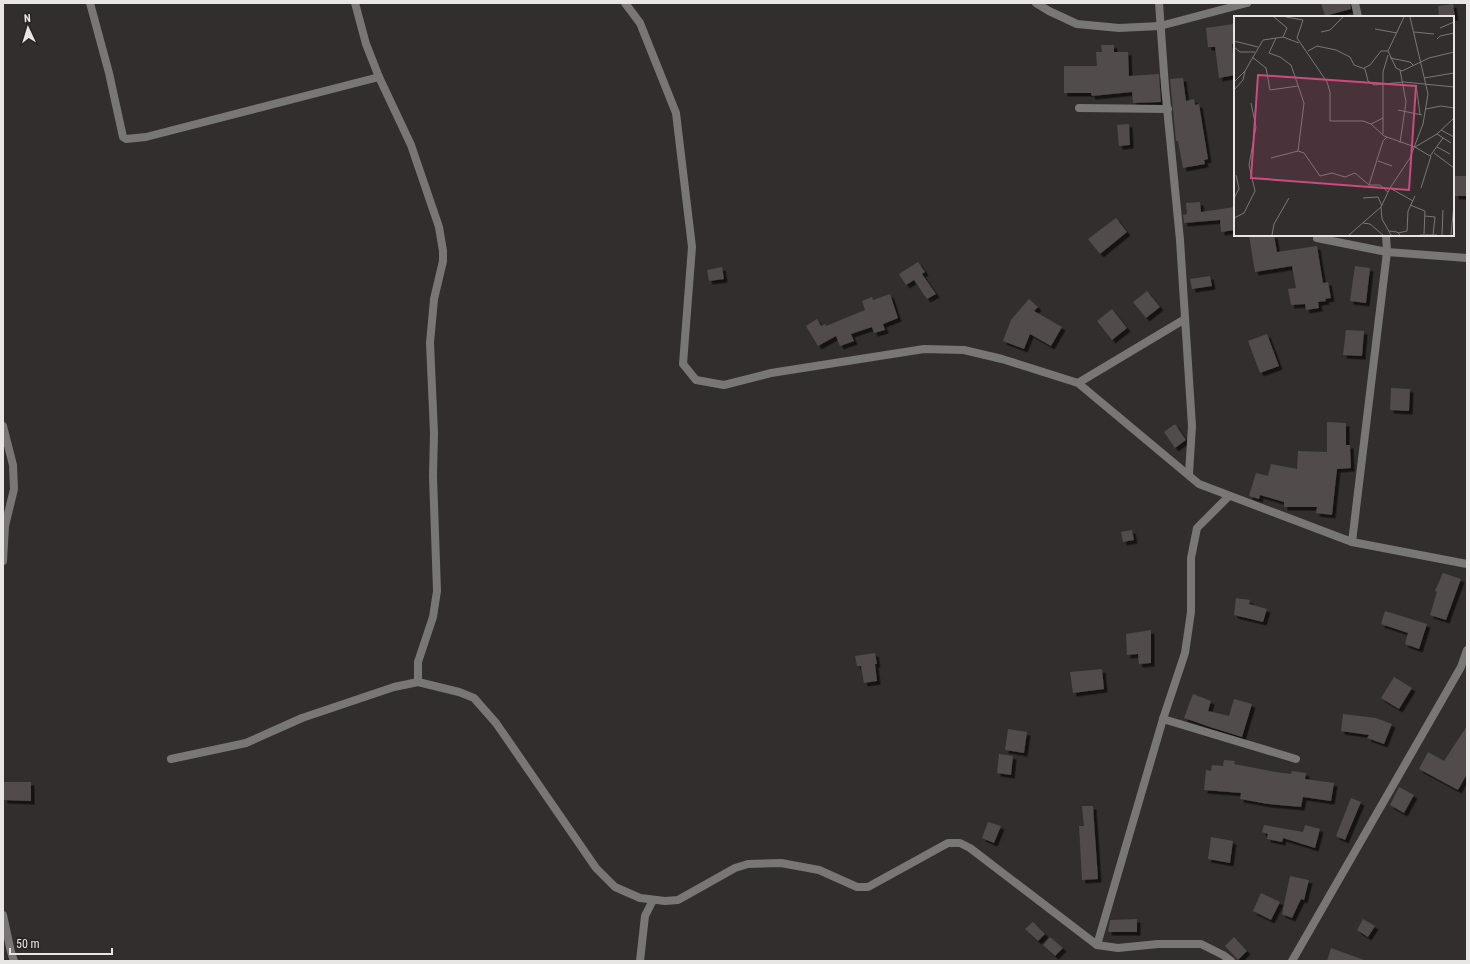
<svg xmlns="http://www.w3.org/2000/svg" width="1470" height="964" viewBox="0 0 1470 964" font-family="'Roboto Condensed',sans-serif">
<defs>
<filter id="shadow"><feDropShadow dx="3.5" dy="3.5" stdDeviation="0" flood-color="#0009"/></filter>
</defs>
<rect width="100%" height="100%" fill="#332e2e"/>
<g fill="#514b4b" filter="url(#shadow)">
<path d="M1321,3H1350L1351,9L1325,16Z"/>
<path d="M1453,4L1455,17H1439L1438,6Z"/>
<path d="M1234,24L1235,44H1232L1235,75L1219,78L1215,47H1208L1206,28Z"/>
<path d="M1101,45H1114V52H1128L1129,76L1159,74L1161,102L1133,103L1132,92L1092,96L1091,93H1064V66H1097L1096,52H1102Z"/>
<path d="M1183,78L1186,101L1194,99L1195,105L1199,104L1208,159L1204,160L1205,164L1183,168L1178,141H1176L1170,79Z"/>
<path d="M1129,124L1130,145L1119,146L1117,125Z"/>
<rect x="1455" y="176" width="12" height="20"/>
<path d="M1200,202L1201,212L1234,207L1235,230L1221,232L1220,220L1184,223L1183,215L1187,214L1186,203Z"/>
<path d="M1116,218L1127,232L1100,254L1088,239Z"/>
<path d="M1249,235H1274L1277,252L1317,246L1323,283L1328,282L1331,298L1325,299L1326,301L1318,302L1319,308L1306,310L1305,304L1291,305L1288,289L1296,288L1292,266L1255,272Z"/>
<path d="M918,262L925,272L922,274L936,294L927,299L914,280L906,285L899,274Z"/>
<path d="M1355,266L1370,268L1366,303L1350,301Z"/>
<path d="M722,267L724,279L709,281L707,270Z"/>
<path d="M1210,276L1212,286L1192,289L1190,279Z"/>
<path d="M1147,291L1160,307L1146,318L1133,302Z"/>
<path d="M890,294L898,318L883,324L885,330L874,333L872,327L851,334L854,341L840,346L836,336L818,346L806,326L817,319L821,326L825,324L826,326L865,310L862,301L872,297L873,300Z"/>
<path d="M1029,299L1038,307L1034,311L1062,327L1051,346L1030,334L1024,349L1003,341L1011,320Z"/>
<path d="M1112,309L1127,328L1112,340L1097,321Z"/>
<path d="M1346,330L1364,331L1362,356L1343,355Z"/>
<path d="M1267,334L1279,366L1260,373L1248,341Z"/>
<path d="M1391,388L1410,389L1409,411L1390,410Z"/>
<path d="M1327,422L1346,423V445H1350L1351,468L1337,469L1332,515L1316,513L1317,507H1284V502L1260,495L1259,499L1249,496L1256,473L1268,476L1271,464L1297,469L1298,451L1327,452Z"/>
<path d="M1175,424L1186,440L1175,448L1164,432Z"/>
<path d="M1132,530L1134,540L1123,542L1121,532Z"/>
<path d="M1443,573L1461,579L1446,620L1430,615L1437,592L1435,591Z"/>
<path d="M1236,598L1250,600L1249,604L1267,609L1263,622L1234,615Z"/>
<path d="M1385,611L1427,624L1419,649L1405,644L1408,633L1381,624Z"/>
<path d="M1151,630V663L1139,664L1138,654L1127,655L1126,634Z"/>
<path d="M875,653L877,664H875L877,681L864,683L861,666H857L855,656Z"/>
<path d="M1102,669L1104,689L1073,693L1070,672Z"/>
<path d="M1394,677L1412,688L1399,709L1381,698Z"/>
<path d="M1193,694L1211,701L1208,711L1229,716L1234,699L1252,704L1242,737L1210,727L1184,718Z"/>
<path d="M1343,714L1376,718L1392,724L1384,744L1367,738L1369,735L1341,731Z"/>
<path d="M1467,726V774L1458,790L1419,769L1428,752L1444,761Z"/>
<path d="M1008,729L1027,732L1024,753L1005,750Z"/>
<path d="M999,754L1013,756L1011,775L997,773Z"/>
<path d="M1224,760L1235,761L1234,764L1276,772L1291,774L1292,771L1306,773L1305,779L1334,783L1331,801L1303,797L1301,807L1268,804L1240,799L1241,793L1204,790L1206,770L1211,771L1212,765L1223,766Z"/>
<path d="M4,782H31V801L4,800Z"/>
<path d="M1399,787L1414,795L1404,813L1390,805Z"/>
<path d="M1351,798L1361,802L1345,840L1336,836Z"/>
<path d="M1082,806H1093L1098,879L1082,880L1079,826H1084Z"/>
<path d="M988,822L1001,826L994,843L982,838Z"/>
<path d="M1264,825L1303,832L1305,825L1320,829L1315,848L1283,838L1282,842L1267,839L1268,834L1262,832Z"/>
<path d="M1211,837L1233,841L1230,863L1208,859Z"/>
<path d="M1290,876L1309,880L1304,900L1301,899L1292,918L1282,914Z"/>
<path d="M1261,893L1280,902L1271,920L1253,911Z"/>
<path d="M1137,919V932H1108L1110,920Z"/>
<path d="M1363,919L1375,926L1368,937L1357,930Z"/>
<path d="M1033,922L1045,934L1038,941L1025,929Z"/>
<path d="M1050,937L1063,948L1055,956L1043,945Z"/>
<path d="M1234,937L1247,951L1238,960L1225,946Z"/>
<path d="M1331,948L1364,960V961H1327Z"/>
</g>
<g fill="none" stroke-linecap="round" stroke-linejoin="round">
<path stroke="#797676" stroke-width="8" d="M640,961L645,916L653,900"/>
<g stroke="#797676" stroke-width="8">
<path d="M90,3L109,73L123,137L126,139L146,137L379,77"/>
<path d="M355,3L366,44L379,77L411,145L439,227L443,251V261L434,299L430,343L434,433L433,476L437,591L433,617L418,662V682"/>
<path d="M625,3L640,23L676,113L692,247L683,364L696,380L724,385L771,373L924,349L964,350L1002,359L1078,383L1199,484L1352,542L1467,564"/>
<path d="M1036,3L1049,11L1077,24L1119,28L1160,26L1247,3"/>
<path d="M1159,3L1165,87L1180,240L1192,426L1189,474"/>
<path d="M1355,3L1358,17"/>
<path d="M1079,108L1168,109"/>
<path d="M1317,238L1387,252L1467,258"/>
<path d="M1078,383L1185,319"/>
<path d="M3,426L13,465L14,489L5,526L3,561"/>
<path d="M1352,542L1387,252L1386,235"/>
<path d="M1163,719L1296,759"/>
<path d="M171,759L246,743L302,718L394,687L418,682L459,692L474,698L496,723L596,868L615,887L640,898L665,901L678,900L735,868L748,864L781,863L819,870L857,887H868L948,843H960L970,848L1097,945L1118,948L1158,944H1201L1223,955L1231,961"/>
<path d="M3,915L11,952L14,961"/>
<path d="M1097,945L1163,719L1185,653L1191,612V558L1197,528L1229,496"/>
<path d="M1292,961L1461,667L1467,650"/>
</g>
</g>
<g transform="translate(1234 16)">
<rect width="220" height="220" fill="#332e2e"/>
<path fill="none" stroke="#7b7777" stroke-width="1" d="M40,1L53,12L49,21L65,27M52,1L69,4L63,22L93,66L96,76V105H129L137,108L150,120L181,131L196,140L209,122M170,1L154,35L162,52L168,55L195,42L220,36M206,12L220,6M141,13L163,17M87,16L96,14L109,1M180,16L200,18M42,22L35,37L46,41L57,49L70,87L64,135M203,23L206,20L220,17M0,25L24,31M0,31L6,36H21M74,35L83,30L102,34L116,41L120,49L131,53L134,65L140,69L170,66L220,71M18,41L32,52L36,74L64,70M156,42L176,46L180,50M130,52L136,49L147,35H154M190,62L220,57M0,66L11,55L29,24L49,21M182,69L186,98M0,74L9,64L11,55M192,93L207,90L220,92M164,94L188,99M137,108L149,102M207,114L220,121M149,118V56L154,39M203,118L217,127M166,127L172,86L166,54M181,131L203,118L220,102M203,131L216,138M200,137L220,152M37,142L64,135L70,137L86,160L98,157L111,161L121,157L135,169H146L154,176M144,145L158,150M135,169L149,125L153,121M156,172L179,185M187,172L197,140M0,182L5,173L2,159M129,182L144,181L148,190M176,189L191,195L190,218M147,191L148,203L157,219M191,200L201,201L199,219M0,202L10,197L21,175L15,149L22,111L17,87M129,207L136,208L149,219M155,215L163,216L166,219M164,217L173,215L174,195L181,180M38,219L40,208L55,182M115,219L147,191L156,172L176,142L189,108L194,78L176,1M186,219H203M208,219L209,194M217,219L220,188"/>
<path fill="#cc4b7e" fill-opacity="0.15" stroke="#cc4b7e" stroke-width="2" d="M24,59L182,70L175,174L17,162Z"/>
<rect width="220" height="220" fill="none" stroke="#e8e5e5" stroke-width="2"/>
</g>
<rect width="1470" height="964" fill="none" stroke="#e8e5e5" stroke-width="8"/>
<g transform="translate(28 28) rotate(356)" stroke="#292424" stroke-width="3" paint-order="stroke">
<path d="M0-3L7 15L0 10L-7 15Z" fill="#e8e5e5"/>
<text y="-6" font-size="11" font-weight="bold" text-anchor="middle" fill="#e8e5e5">N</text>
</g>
<path d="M10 948v6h102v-6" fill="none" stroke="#e8e5e5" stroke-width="2"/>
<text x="16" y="948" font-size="12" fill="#e8e5e5" stroke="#292424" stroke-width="3" paint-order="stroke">50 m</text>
</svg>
